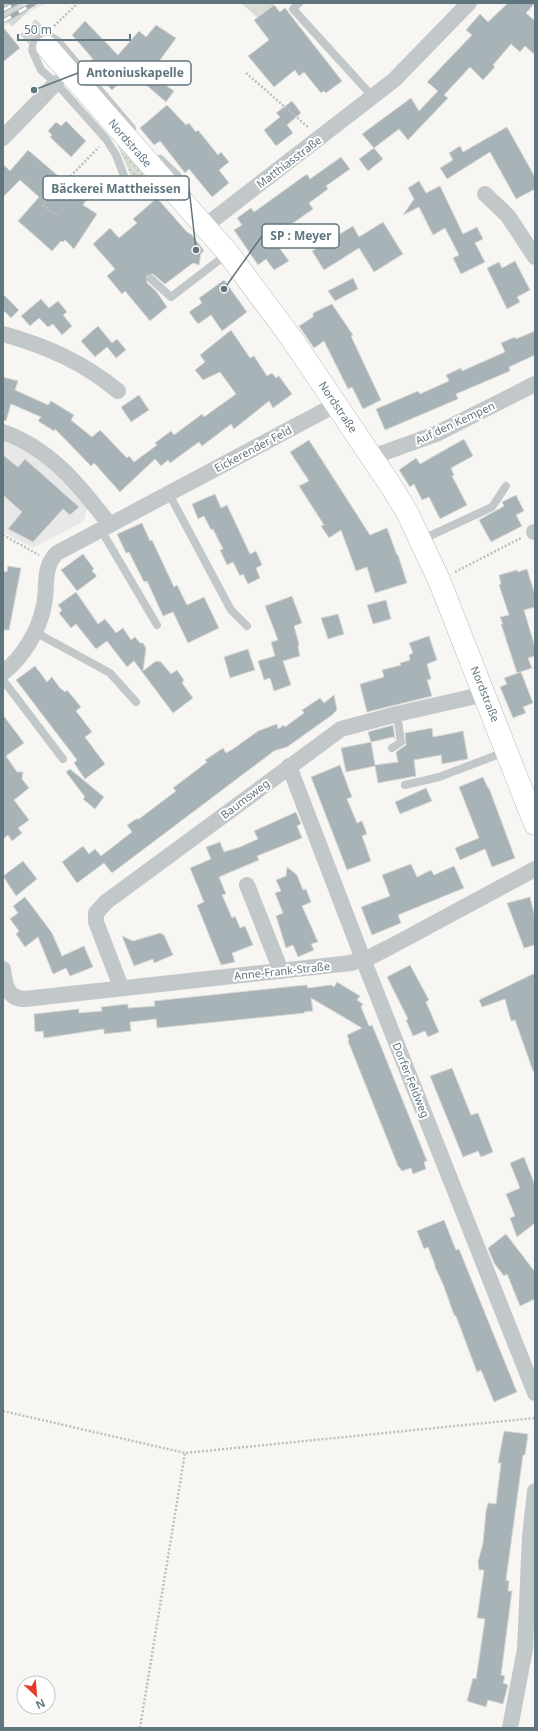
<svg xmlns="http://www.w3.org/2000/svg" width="538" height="1731" viewBox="0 0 538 1731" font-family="'Noto Sans',sans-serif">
<defs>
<pattern id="grass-dots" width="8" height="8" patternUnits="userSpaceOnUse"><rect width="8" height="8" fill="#d9ded4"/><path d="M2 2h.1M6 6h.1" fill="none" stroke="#b3b9b1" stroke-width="1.8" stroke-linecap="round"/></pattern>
</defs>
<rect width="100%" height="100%" fill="#f7f6f3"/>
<g fill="#e7e8e7">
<path d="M3,3H46L3,27Z"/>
<path d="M3,440L40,458L62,477L87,508L84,521L33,548L3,532Z"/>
</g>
<path fill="url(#grass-dots)" d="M117,144L143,173V176L138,180L131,176Z"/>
<path fill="#d9ded4" d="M241,3H276L258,18Z"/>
<g fill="#a8b3b7" stroke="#d8d8d6">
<path d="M508,3H535L526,13L535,21V55L525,46L520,52L511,44L493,65L495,67L483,80L470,67L444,95L448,98L408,140L399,129L374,148L383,159L368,171L359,159L374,148L362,134L411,98L419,111L438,91L427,82L472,35L466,30L480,14L488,22Z"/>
<path d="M274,5L280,12L285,8L342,81L326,93L324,91L321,93L304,72L299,76L295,70L274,87L248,56L269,40L254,20Z"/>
<path d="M85,21L118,55L139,31L146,37L156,25L176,38L150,74L174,91L166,102L131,72L112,90L87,63L93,59L72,35Z"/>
<path d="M3,27L20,48L3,62Z"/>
<path d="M292,101L301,113L287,125L293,133L276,146L264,130L280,117L276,113Z"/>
<path d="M167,105L186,125L189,123L196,132L198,130L218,155L221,152L229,162L219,170L229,183L212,197L189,169L185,173L160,141L154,145L140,128Z"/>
<path d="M66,121L86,141L71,157L50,137L52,135L48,131L56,122L61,126Z"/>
<path d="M507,127L535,177V189L516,199L490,152L447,179L440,168L453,160L449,153L460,146L463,152Z"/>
<path d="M28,150L86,200L83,205L97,214L74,249L65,240L63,242L61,241L52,251L18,221L39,197L20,180L3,197V164L10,171Z"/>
<path d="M341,157L350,169L326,186L328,189L309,203L313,209L272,238L289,261L274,270L266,259L258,265L234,230L242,225L237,218L251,208L254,212L307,174L310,179Z"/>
<path d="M419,181L426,193L440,186L463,234L477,227L483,239L475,243L485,262L461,274L453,258L459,255L445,228L433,235L419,207L403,215L414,199L408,188Z"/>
<path d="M157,198L187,232L192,235L204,251L201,253L199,265L193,263L165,284L153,274L147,276V283L156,291L167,307L150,321L125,291L122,294L107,276L115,269L93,244L110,228L119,238L137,223L133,219Z"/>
<path d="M383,222L403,254L374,272L359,248L324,270L312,251L353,226L359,237Z"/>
<path d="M515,261L530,290L517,297L520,302L507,309L487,268L499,262L502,268Z"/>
<path d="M353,278L358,289L335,301L328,291Z"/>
<path d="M224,280L247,312L222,331L211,315L198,324L189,312L202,303L199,298Z"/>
<path d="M3,294L19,310L11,318L3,310Z"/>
<path d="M41,299L49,308L58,301L67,312L63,315L72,326L62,335L53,324L48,327L39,318L30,326L21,316Z"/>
<path d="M332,304L353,335L351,336L381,400L363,409L352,387L348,389L324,341L314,348L299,326L313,317V313Z"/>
<path d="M98,326L112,343L117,339L126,350L116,358L107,347L95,357L81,341Z"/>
<path d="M231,330L250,358L254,356L267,376L272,373L276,378L279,376L292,394L273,408L269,401L234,429L231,424L202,446L199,442L170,463L168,460L161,466L155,459L120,492L94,463L91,466L55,429L54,431L38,421L41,417L11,404L6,421L3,420V377L18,381L15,390L48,405L51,401L74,415L71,420L92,437L100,430L127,458L129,456L134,462L157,445L155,443L171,431L174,435L202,414L204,417L236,394L220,372L203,380L195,370L205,362L200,355Z"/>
<path d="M535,331V355L509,367L510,371L456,394L458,399L385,430L376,409L418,391L420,394L449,381L446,375L461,368L462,371L505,352L501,343L515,337L516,339Z"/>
<path d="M139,395L149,410L131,422L121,407Z"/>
<path d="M464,439L473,456L451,468L454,475L452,476L467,505L440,519L429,497L422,500L414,484L410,487L399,470L416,458L420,464Z"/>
<path d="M309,440L370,535L387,528L397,555H398L407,583L375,593L367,567L356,571L341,530L329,538L321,526L324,525L299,486L309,481L290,452Z"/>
<path d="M3,455L18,467L25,459L79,507L70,515L63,509L33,542L8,529L22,512L3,495Z"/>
<path d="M215,494L221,508L227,505L250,554L256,551L262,565L256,568L260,578L248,584L243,574L240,576L233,562L227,565L220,550L223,549L213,529L211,530L204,516L198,519L192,504Z"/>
<path d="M516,495L524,511L516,515L522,526L491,542L479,520L504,506L502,502Z"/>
<path d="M142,523L150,541L152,540L174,587L177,585L187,605L204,597L219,628L188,643L173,612L163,616L147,581L144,582L129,552L126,553L117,534Z"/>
<path d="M83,554L94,569L92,571L97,576L77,591L61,570Z"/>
<path d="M8,566L21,568L9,630H3V571L7,572Z"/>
<path d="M527,569L535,595V607L524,610L535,647V656L528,658L532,668L517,673L501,624H503L500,617L509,615L499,585L501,584L499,575L517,570L518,572Z"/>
<path d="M76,592L98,624L105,619L116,633L123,628L131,640L135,637L140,643H143L146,648L143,671L156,661L161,662L171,674L177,670L184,680L182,683L193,698L173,713L134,661L127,667L107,641L96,649L76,624L71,628L59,613L62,610L58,605Z"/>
<path d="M292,596L302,623L294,626L299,644L298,647L300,656L283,661L291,685L274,691L270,678L264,680L258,661L275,656L271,642L278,640L265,606Z"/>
<path d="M386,600L391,619L373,624L367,605Z"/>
<path d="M338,614L344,634L328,639L321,618Z"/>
<path d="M429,636L437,660L427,664L431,679L427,680L432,696L367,712L360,684L384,677L382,670L401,665L400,663L410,660L409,655L413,653L409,643Z"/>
<path d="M248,649L255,670L230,678L224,657Z"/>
<path d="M35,666L47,682L52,677L60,688L65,692L67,690L81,707L76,711L92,732L85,737L105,764L85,779L74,763L77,760L16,680Z"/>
<path d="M521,672L533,703L523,707L526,713L513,718L500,687L507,684L504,678Z"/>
<path d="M334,695L337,710L332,715L287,747L274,751L112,873L104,863L77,883L62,862L83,846L89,854L95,849L101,856L132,832L127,825L136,819H139L176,791L173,788L207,762L205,760L223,748L226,753L233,749L258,731L277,724L278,729L284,725L285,727L304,713L302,710L320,698L324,703Z"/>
<path d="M3,715L24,743L6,756L17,772H23L22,779L29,788L14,800L29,820L18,828L22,833L12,841L8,835L3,839Z"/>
<path d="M393,725L395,739L393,737L371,742L368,732Z"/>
<path d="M432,728L433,737L463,731L468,759L442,764L441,755L414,760L416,776L378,783L375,766L346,772L341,748L371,742L375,765L398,762L396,752L406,745L405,733Z"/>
<path d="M340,765L352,797L347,799L357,823L362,821L367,834L362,836L371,861L347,870L311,777Z"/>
<path d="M70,769L104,797L95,809L83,799L85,797L66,772Z"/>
<path d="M483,777L488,788H489L515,858L492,867L485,849L460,860L455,848L479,838L459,787Z"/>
<path d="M426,788L432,801L400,814L395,802Z"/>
<path d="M296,812L301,824L297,826L302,838L257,856L259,860L219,877L226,894L222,895L232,918L235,916L240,928L245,926L253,945L232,953L235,962L221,965L197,905L204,902L190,868L211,859L206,847L220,842L224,852L240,847L258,839L254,831Z"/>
<path d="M23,861L37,879L16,896L3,876Z"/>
<path d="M411,864L417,877L431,870L434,875L454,866L464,888L398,915L401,923L372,935L361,907L390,896L382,875Z"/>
<path d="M287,867L297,875L303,890L306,889L311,902L302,906L318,942L311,944L314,950L298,957L293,945L286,948L276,916L283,913L275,893L281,891L276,880L286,876Z"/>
<path d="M25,897L52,933L62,956L84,946L93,967L70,976L66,968L53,974L38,937L25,947L16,934L19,931L10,919L18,913L13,906Z"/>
<path d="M530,897L535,917V945L524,948L507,903Z"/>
<path d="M160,933L164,935L173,955L154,963L153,959L134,966L122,936L133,941Z"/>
<path d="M410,965L429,1000L426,1002L439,1032L428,1037L425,1031L413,1036L406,1020L408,1019L387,977Z"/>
<path d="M535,973V1071H533L515,1020L511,1021L505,999L482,1007L479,1000Z"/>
<path d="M337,982L360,996L357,1000L363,1004L361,1007L369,1026L372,1025L382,1049L427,1161L424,1162L426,1169L413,1174L411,1168L402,1171L398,1166L348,1041L349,1040L347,1035L362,1028L311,998L313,1011L304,1012L305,1013L157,1028L156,1019L130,1022L131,1031L104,1034V1029L44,1038L43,1031L35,1032L34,1014L79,1009V1013L102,1011L101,1007L128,1004V1008L155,1006L154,1001L296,986L307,985L308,988L331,985L334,987Z"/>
<path d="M452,1068L471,1115L478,1113L493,1152L481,1157L478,1151L463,1157L430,1076Z"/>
<path d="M524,1157L535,1185V1223L517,1237L510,1218L515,1216L506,1194L520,1188L510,1163Z"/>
<path d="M444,1220L456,1250L459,1249L517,1392L494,1402L481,1370L477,1372L456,1316L454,1315L443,1284L435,1267V1265L428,1247L424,1249L417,1231Z"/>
<path d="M506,1234L535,1272V1299L520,1306L507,1274L504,1276L494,1263L488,1248Z"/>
<path d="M504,1431L528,1434L525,1455H523L506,1580L509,1581L508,1591H512L501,1675L505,1676L503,1683L508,1685L503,1704L488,1700L486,1707L467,1701L473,1678L476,1679L485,1619L477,1618L484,1570H479L478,1562L483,1543L486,1511L488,1503L496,1504L501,1463H498Z"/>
</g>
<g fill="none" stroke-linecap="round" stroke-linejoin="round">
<path stroke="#d2d6d6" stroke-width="22" stroke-dasharray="22 11" stroke-linecap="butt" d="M5,3L47,47"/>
<g stroke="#b6bcc0" stroke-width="23">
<path id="secondary" d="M47,47L228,253L292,339L391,486L407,512L439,580L535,824"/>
</g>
<g stroke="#bcbfc1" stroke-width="2.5" stroke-dasharray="2 2" stroke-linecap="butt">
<path d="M54,26L78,3"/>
<path d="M246,73L309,128"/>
<path d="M65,182L99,147"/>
<path d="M51,196L43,205L58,217"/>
<path d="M3,535L39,555"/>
<path d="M455,572L521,538"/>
<path d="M3,1411L185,1453L535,1418"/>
<path d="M140,1728L185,1453"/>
</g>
<g stroke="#c2c7c9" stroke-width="8">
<path d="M299,3L293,9L373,97"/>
<path d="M132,128L58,41L50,36L44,35L34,44L32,50L41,70L56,83L106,139L116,155L128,186L139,189L159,177"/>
<path d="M160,159L178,176L177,191"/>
<path d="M151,279L171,297L227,254"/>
<path d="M169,494L231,610L247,626"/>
<path d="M101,530L157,625"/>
<path d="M421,540L492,507L506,486"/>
<path d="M35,632L110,673L136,702"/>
<path d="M3,680L63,759"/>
<path d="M392,748L401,742L397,714"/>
<path d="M405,785L439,777L505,752"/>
</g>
<g stroke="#c2c7c9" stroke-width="16">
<path d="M3,138L56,83"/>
<path d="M485,194L508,216L535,257"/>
<path d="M205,226L394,80L469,3"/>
<path d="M3,334C46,346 83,362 118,391"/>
<path d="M3,432C51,449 80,486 110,525"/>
<path d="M372,457L436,434L535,384"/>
<path d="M534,532H535"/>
<path d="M3,673C23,657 39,631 44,605C48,587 42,567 57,553L337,404"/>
<path d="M289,766L363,959L535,1393"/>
<path d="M247,885L281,971"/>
<path d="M3,969C5,984 7,999 25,999L351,963L370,957L390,947L535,869"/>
<path d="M121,987L96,922V913L106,902L341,729L397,714L485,694"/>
<path d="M510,1728L525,1649L530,1537L535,1491"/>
</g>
<use href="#secondary" stroke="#fff" stroke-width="22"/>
<g stroke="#a2aaaf" stroke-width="4.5">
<g id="rail">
<path d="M3,10L16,3"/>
<path d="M3,21L35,3"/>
</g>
</g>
<use href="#rail" stroke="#fff" stroke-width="3" stroke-dasharray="9" stroke-linecap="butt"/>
</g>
<g text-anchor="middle" stroke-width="4" stroke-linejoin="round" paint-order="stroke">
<g font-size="11" fill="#61757f" stroke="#fff">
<text transform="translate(130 143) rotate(49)" y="4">Nordstraße</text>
<text transform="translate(289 162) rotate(-37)" y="4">Matthiasstraße</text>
<text transform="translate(338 407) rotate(56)" y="4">Nordstraße</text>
<text transform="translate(455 423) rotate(-25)" y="4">Auf den Kempen</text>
<text transform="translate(253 449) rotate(-28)" y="4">Eickerender Feld</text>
<text transform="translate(485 694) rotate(68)" y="4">Nordstraße</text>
<text transform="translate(245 799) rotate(-37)" y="4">Baumsweg</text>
<text transform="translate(282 971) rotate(-6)" y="4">Anne-Frank-Straße</text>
<text transform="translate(411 1080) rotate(68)" y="4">Dorfer Feldweg</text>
</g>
</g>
<path fill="none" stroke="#61757f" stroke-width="1.5" d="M34 90L78 73M196 250L189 188M224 289L262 236"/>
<g fill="#61757f" stroke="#fff" stroke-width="1.5">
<circle cx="34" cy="90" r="4"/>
<circle cx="196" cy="250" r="4"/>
<circle cx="224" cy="289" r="4"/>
</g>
<g fill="#fff" stroke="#61757f" stroke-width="1.5">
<rect x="78" y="61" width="113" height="24" rx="4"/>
<rect x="43" y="176" width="146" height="24" rx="4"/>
<rect x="262" y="224" width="77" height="24" rx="4"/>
</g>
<g font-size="12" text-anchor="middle" font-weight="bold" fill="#61757f">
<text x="135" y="77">Antoniuskapelle</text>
<text x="116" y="193">Bäckerei Mattheissen</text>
<text x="301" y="240">SP : Meyer</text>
</g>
<rect width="538" height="1731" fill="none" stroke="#61757f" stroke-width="8"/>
<g transform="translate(36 1695) rotate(154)"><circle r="19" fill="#ffffff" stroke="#c0c8cc"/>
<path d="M0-3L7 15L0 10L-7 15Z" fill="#e53d25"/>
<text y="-6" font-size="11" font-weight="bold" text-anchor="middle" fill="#61757f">N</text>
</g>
<path d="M18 34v6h112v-6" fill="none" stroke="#61757f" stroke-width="2"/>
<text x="24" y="34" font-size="12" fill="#61757f" stroke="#ffffff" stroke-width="3" paint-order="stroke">50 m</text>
</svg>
